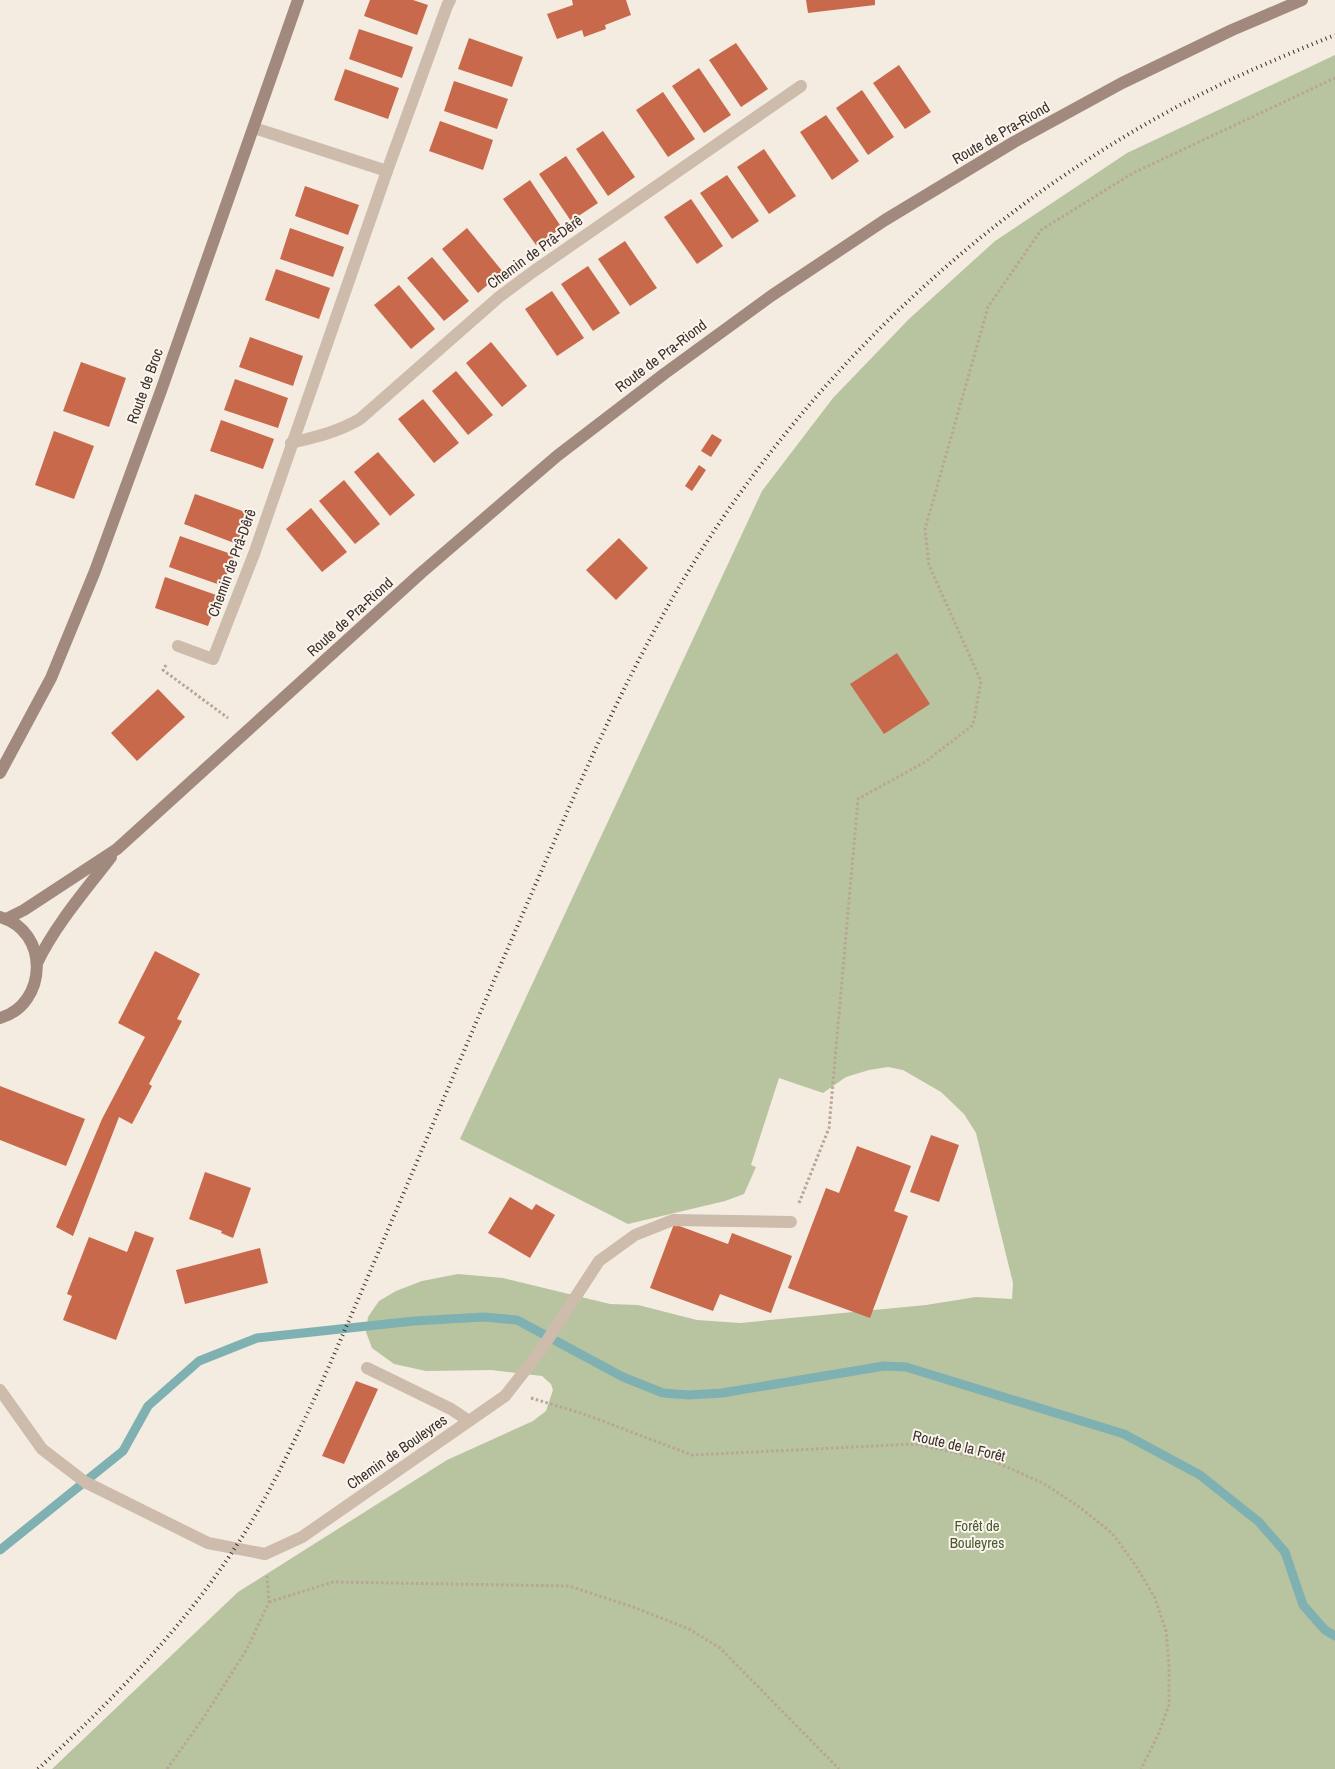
<svg xmlns="http://www.w3.org/2000/svg" width="1335" height="1769" viewBox="0 0 1335 1769" font-family="'Archivo Narrow',sans-serif">
<rect width="100%" height="100%" fill="#f4ebe1"/>
<path fill="#b8c4a0" d="M1335,55V1769H52L238,1592L447,1460L533,1421L546,1411L553,1390L551,1384L542,1376L491,1370L426,1371L394,1364L372,1348L366,1332L368,1317L379,1301L396,1291L422,1281L458,1274L503,1278L610,1304L638,1305L697,1320L740,1323L926,1305L976,1297L1012,1299L1013,1283L976,1133L964,1114L941,1092L903,1070L888,1067L869,1070L846,1077L823,1093L779,1078L751,1165L756,1167L744,1194L725,1201L628,1224L460,1139L762,491L833,398L909,319L995,241L1127,153Z"/>
<g fill="none" stroke-linecap="round" stroke-linejoin="round">
<path stroke="#7fb0b2" stroke-width="9" d="M0,1550L123,1451L148,1406L199,1361L257,1338L414,1321L484,1317L517,1320L623,1377L663,1393L689,1395L722,1393L884,1366L906,1367L1124,1434L1200,1475L1259,1522L1285,1552L1303,1605L1325,1630L1335,1636"/>
</g>
<g fill="#c8694b">
<path d="M370,0H413L428,5L417,35L364,16Z"/>
<path d="M572,0H626L631,15L605,25L606,29L584,37L582,30L557,39L547,14L573,5Z"/>
<path d="M806,0H875V5L808,13Z"/>
<path d="M359,29L413,47L402,78L349,59Z"/>
<path d="M469,38L523,57L512,87L458,69Z"/>
<path d="M736,43L768,89L741,107L709,60Z"/>
<path d="M899,65L931,112L905,129L873,83Z"/>
<path d="M699,68L731,115L704,133L672,86Z"/>
<path d="M345,69L399,88L388,119L334,100Z"/>
<path d="M454,81L508,99L497,129L444,111Z"/>
<path d="M862,90L894,137L868,155L836,108Z"/>
<path d="M663,92L695,139L668,157L636,110Z"/>
<path d="M826,115L859,161L832,180L800,132Z"/>
<path d="M440,121L493,140L483,170L429,151Z"/>
<path d="M603,131L635,177L608,196L576,149Z"/>
<path d="M764,149L796,196L769,214L737,167Z"/>
<path d="M566,156L598,203L571,221L539,174Z"/>
<path d="M727,175L759,221L732,239L700,193Z"/>
<path d="M530,180L562,228L536,245L503,199Z"/>
<path d="M305,186L359,205L348,235L295,216Z"/>
<path d="M691,199L723,246L697,264L664,217Z"/>
<path d="M290,228L344,247L333,277L280,259Z"/>
<path d="M467,228L503,272L478,293L442,249Z"/>
<path d="M625,241L657,288L630,306L598,259Z"/>
<path d="M432,257L469,301L444,321L407,278Z"/>
<path d="M588,266L620,313L593,331L561,284Z"/>
<path d="M276,269L330,288L319,319L265,300Z"/>
<path d="M399,285L435,329L411,349L374,305Z"/>
<path d="M552,291L584,338L557,356L525,309Z"/>
<path d="M250,337L303,356L293,386L239,367Z"/>
<path d="M491,342L527,386L502,407L466,363Z"/>
<path d="M81,362L126,378L109,427L63,411Z"/>
<path d="M456,371L493,415L468,435L432,391Z"/>
<path d="M235,379L288,398L278,428L224,410Z"/>
<path d="M423,399L459,443L434,463L398,419Z"/>
<path d="M221,420L274,439L263,469L210,451Z"/>
<path d="M54,431L94,446L74,499L35,485Z"/>
<path d="M712,434L722,440L711,457L701,451Z"/>
<path d="M378,452L415,495L390,516L354,472Z"/>
<path d="M699,465L706,470L692,491L685,486Z"/>
<path d="M344,480L380,524L355,544L319,501Z"/>
<path d="M195,494L248,513L237,544L184,524Z"/>
<path d="M311,508L347,552L322,572L286,529Z"/>
<path d="M180,536L234,555L223,586L169,567Z"/>
<path d="M619,538L648,568L616,600L586,570Z"/>
<path d="M165,577L219,596L208,626L155,608Z"/>
<path d="M897,653L930,704L884,734L850,684Z"/>
<path d="M158,689L185,717L137,761L111,733Z"/>
<path d="M155,951L200,974L177,1019L182,1021L149,1084L152,1086L132,1124L119,1117L73,1236L56,1227L102,1119L145,1037L118,1023Z"/>
<path d="M0,1086L85,1119L66,1166L0,1140Z"/>
<path d="M931,1135L959,1145L939,1202L910,1192Z"/>
<path d="M857,1146L911,1166L894,1211L908,1216L870,1318L788,1288L826,1188L839,1193Z"/>
<path d="M205,1172L251,1188L233,1238L221,1233L222,1231L189,1219Z"/>
<path d="M510,1197L532,1210L536,1204L555,1215L530,1258L488,1233Z"/>
<path d="M674,1224L728,1244L732,1233L792,1256L771,1313L720,1294L713,1311L650,1288Z"/>
<path d="M135,1231L154,1238L116,1340L63,1320L72,1296L67,1294L89,1237L127,1252Z"/>
<path d="M260,1248L268,1283L185,1304L176,1270Z"/>
<path d="M356,1381L378,1389L344,1464L322,1456Z"/>
</g>
<g fill="none" stroke-linecap="round" stroke-linejoin="round">
<g stroke="#b9a596" stroke-width="3" stroke-dasharray="2.5 2.5" stroke-linecap="butt">
<path d="M166,665L163,670L228,718"/>
<path d="M799,1203L829,1128L858,799L925,762L973,725L981,681L929,565L925,529L988,307L1041,230L1133,173L1335,78"/>
<path d="M531,1398L584,1414L692,1455L916,1444L993,1461L1043,1483L1078,1506L1112,1533L1136,1566L1155,1598L1166,1631L1169,1664V1705L1158,1735L1141,1769"/>
<path d="M269,1602L333,1582L569,1586L633,1607L689,1629L720,1648L839,1769"/>
<path d="M167,1769L204,1717L247,1649L269,1602L267,1576"/>
</g>
<path stroke="#cdbbac" stroke-width="12" d="M367,1368L451,1409L469,1421"/>
<g stroke="#cdbbac" stroke-width="12">
<path d="M254,128L387,171L447,6L450,0"/>
<path d="M291,443C315,437 338,432 360,419L499,297L534,271L801,86"/>
<path d="M178,646L213,659L254,554L387,171"/>
<path d="M0,1390L42,1449L85,1482L208,1543L265,1554L302,1537L505,1396L541,1350L599,1261L635,1235L673,1220L791,1222"/>
</g>
<g stroke="#a18a7d" stroke-width="12">
<path d="M0,773L51,678L95,571L162,388L298,0"/>
<path d="M0,917C50,931 48,1004 0,1018"/>
<path d="M6,919L24,910L117,849L421,573L557,456L664,374L771,296L885,220L1014,142L1122,83L1232,30L1302,0"/>
<path d="M37,963C56,924 85,891 111,857"/>
</g>
<path stroke="#3b302b" stroke-width="4" stroke-dasharray="1 4" stroke-linecap="butt" d="M38,1769C116,1697 191,1620 247,1529C274,1485 296,1437 318,1391C392,1224 461,1055 534,888C589,761 643,635 722,519C849,333 1025,177 1230,80C1264,64 1300,49 1335,35"/>
</g>
<g text-anchor="middle" stroke-width="4" stroke-linejoin="round" paint-order="stroke">
<g font-size="15" fill="#3b302b" stroke="#fbf5ee">
<text transform="translate(1001 133) rotate(-30)" y="5">Route de Pra-Riond</text>
<text transform="translate(535 252) rotate(-36)" y="5">Chemin de Prâ-Dêrê</text>
<text transform="translate(661 356) rotate(-37)" y="5">Route de Pra-Riond</text>
<text transform="translate(145 386) rotate(-70)" y="5">Route de Broc</text>
<text transform="translate(232 563) rotate(-70)" y="5">Chemin de Prâ-Dêrê</text>
<text transform="translate(350 617) rotate(-42)" y="5">Route de Pra-Riond</text>
<text transform="translate(959 1446) rotate(13)" y="5">Route de la Forêt</text>
<text transform="translate(397 1452) rotate(-35)" y="5">Chemin de Bouleyres</text>
</g>
<g font-size="15" fill="#4a5a2e" stroke="#fbf5ee">
<text x="977" y="1531">Forêt de<tspan x="977" dy="17">Bouleyres</tspan></text>
</g>
</g>
</svg>
